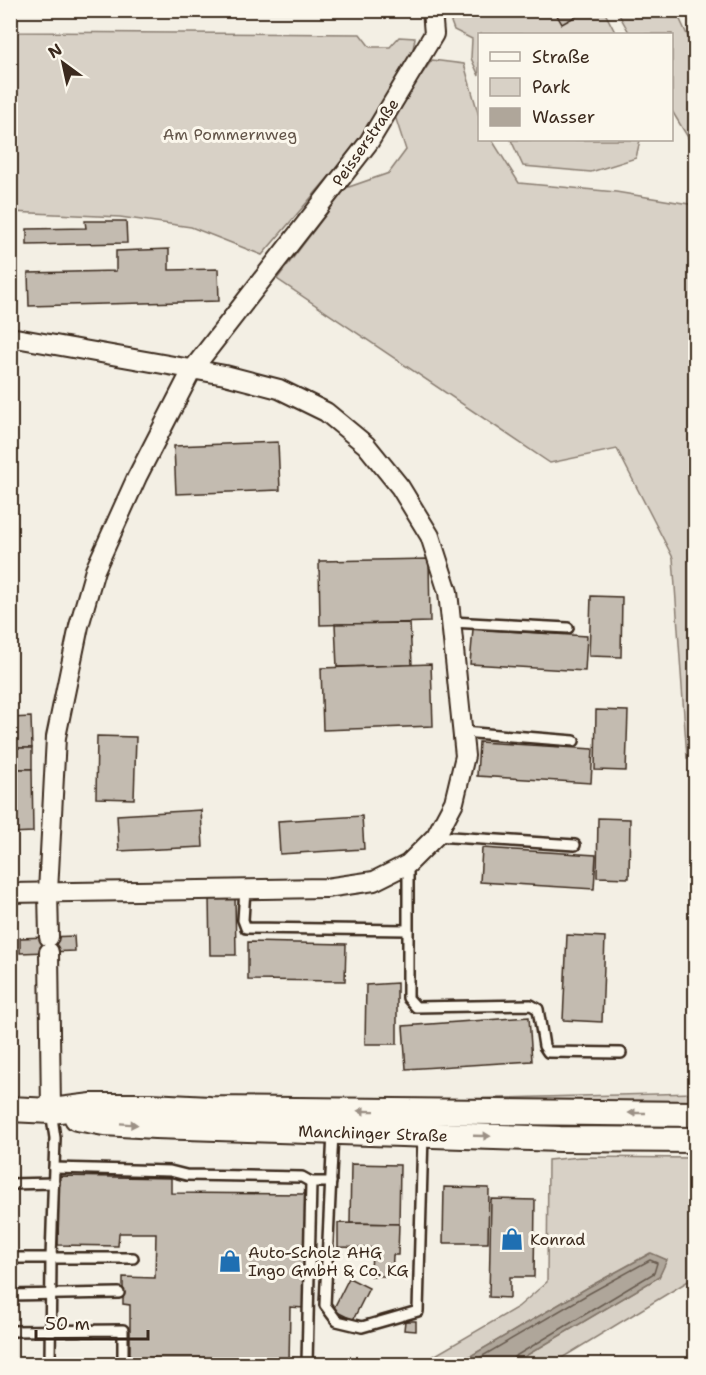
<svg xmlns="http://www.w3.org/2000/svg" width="706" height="1375" viewBox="0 0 706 1375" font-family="'Shantell Sans',sans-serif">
<rect width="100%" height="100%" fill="#f3efe4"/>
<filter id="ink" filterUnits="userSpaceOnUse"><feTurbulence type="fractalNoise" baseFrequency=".0167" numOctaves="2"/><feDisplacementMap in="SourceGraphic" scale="12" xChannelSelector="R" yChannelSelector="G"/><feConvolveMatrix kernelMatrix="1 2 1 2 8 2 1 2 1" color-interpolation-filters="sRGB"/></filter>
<g filter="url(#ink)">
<g fill="#d8d1c6" stroke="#8a7e72" stroke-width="1.5">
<path d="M447,11H604L616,34H480L479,76L471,58L472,39L454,30Z"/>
<path d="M617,11H676L695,52V149L672,111V34H630Z"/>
<path d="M11,30L15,32L360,34L370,47H390L399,37L415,38L410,66L363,137L262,255L191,227L120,217L11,212Z"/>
<path d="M432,60L464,64L479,116L480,140H492L519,183L616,192L695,205V759L687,758L673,558L617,449L550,463L277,279L346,188L389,173L406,150L394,113Z"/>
<path d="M511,140H640L636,158L591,172L523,166Z"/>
<path d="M695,1093L696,1105L498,1107L459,1099Z"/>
<path d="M580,1157L695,1158V1277L552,1364H512L659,1277L666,1260L650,1253L587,1288L457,1364H420L518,1307L547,1282L548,1160Z"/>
</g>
<path fill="#afa69a" stroke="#817468" stroke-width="1.5" d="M651,1253L667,1260L659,1277L512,1364H457L587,1288Z"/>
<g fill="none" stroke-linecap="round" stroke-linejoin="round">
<path stroke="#695c50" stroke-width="1.5" d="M469,1364L590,1293L650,1260L657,1263L654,1273L514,1357L510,1364"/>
</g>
<g fill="#c3bbb0" stroke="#3b2a1e" stroke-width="1.5">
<path d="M554,10H578L580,14L562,24Z"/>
<path d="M85,221H126L127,243L27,245V229L86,228Z"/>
<path d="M169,249V270L218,269L219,301L29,306L28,273L116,271V251Z"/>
<path d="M278,442L280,490L176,494L174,446Z"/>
<path d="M429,559L430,622L320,625L319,561Z"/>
<path d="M591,596L622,597L621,657L589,656Z"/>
<path d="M410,623L412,665L337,667L335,624Z"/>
<path d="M473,629L587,636L585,671L470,664Z"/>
<path d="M431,664L433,726L323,730L321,668Z"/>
<path d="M596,710L628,711L626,771L595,770Z"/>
<path d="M31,717L32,748H10V718Z"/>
<path d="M97,736L136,737L134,799L96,798Z"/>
<path d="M479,742L593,749L591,783L477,776Z"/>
<path d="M11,748H32V769H12Z"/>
<path d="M10,769H32L33,832L10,833Z"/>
<path d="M201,810L203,847L119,851L117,815Z"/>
<path d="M362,816L364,849L280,854L278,821Z"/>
<path d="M598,818L630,819L629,878L597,877Z"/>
<path d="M482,848L596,855L594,889L480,882Z"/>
<path d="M235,896L236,955H210L209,897Z"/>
<path d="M567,935L605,937L602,1022L563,1020Z"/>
<path d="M74,936L75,951L20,953V938Z"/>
<path d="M248,942L346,944L345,981L248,980Z"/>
<path d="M397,983V1044H365L366,985Z"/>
<path d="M529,1017L532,1061L406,1069L403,1026Z"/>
<path d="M351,1164L400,1165L399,1224L350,1223Z"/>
<path d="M59,1176L171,1178V1193L306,1194L304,1308L290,1307L289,1364H154V1358H130V1305L123,1304V1277L155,1278L156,1233H119L118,1246L58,1245Z"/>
<path d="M444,1187L489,1188L488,1243H443Z"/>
<path d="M491,1199L535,1200L534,1277H510V1298L489,1297Z"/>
<path d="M338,1223L399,1224L398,1255H393L392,1276H371L372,1248L338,1247Z"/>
<path d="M349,1278L369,1288L353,1320L333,1310Z"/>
<path d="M405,1321H416V1331L404,1330Z"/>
</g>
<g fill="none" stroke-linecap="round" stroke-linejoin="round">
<g stroke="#3b2a1e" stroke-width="14">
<g id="service">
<path d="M451,622L568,628"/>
<path d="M462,732L574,741"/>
<path d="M436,836L575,845"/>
<path d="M408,864V998L416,1007L531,1005L538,1009L544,1046L548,1052L621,1053"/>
<path d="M245,889L243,920L246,928L408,930"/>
<path d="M51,1111L55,1138L51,1258H133"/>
<path d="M333,1132L325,1305L337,1321L362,1327L418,1311L423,1134"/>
<path d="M54,1168L170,1171L186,1175L302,1177L311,1182H331"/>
<path d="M10,1184L54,1183"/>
<path d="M11,1258H51L50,1364"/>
<path d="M10,1295L119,1293"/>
<path d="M10,1331L123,1330V1364"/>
<path d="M307,1364L311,1182"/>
</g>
</g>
<g stroke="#3b2a1e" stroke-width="22">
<g id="minor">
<path d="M10,337L225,375L279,389L326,412L366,445L400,487L430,536L448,592L465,756L454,802L436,836L408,864L374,881L326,888L10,893"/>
<path d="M49,937L48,892L56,737L79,626L95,570L137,477L192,370L369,142L434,34L432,10"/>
<path d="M49,952L51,1111"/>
</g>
</g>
<g stroke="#3b2a1e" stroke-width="28">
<g id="secondary">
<path d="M10,1109L51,1111L92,1106H150L210,1109L696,1114"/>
<path d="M77,1118L104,1123L155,1126L560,1139L696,1140"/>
</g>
</g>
<use href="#service" stroke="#fbf7ec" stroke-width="9"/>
<use href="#minor" stroke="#fbf7ec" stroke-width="18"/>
<use href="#secondary" stroke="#fbf7ec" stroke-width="24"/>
</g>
<defs><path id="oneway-solid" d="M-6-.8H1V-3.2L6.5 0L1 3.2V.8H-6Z" transform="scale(1.5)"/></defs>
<g fill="#9b9085">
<use href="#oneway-solid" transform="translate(366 1111) rotate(-179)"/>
<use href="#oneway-solid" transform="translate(637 1113) rotate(-180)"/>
<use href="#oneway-solid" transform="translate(129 1124) rotate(4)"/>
<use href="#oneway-solid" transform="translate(482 1136) rotate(2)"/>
</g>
</g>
<defs>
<g id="shop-bare" transform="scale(1.8)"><path d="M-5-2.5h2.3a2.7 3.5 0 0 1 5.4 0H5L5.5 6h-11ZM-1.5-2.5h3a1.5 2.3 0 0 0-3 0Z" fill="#1f6fb2" stroke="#fbf7ec" stroke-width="2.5" paint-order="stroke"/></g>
</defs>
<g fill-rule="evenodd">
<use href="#shop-bare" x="512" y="1239"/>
<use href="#shop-bare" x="230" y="1261"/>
</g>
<g text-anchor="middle" stroke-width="6" stroke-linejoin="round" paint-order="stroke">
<g font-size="16" fill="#625448" stroke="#fbf7ec">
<text x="230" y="140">Am Pommernweg</text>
</g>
<g font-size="16" fill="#3b2a1e" stroke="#fbf7ec">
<text transform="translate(365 142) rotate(-55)" y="6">Peisserstraße</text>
<text transform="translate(373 1133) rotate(2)" y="6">Manchinger Straße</text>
</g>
<g font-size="16" fill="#3b2a1e" stroke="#fbf7ec" text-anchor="start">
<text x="530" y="1245">Konrad</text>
<text x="248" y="1258">Auto-Scholz AHG<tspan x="248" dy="18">Ingo GmbH &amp; Co. KG</tspan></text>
</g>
</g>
<rect width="706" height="1375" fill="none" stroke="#fbf7ec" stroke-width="36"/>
<rect x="18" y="18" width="670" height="1339" fill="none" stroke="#3b2a1e" stroke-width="2" filter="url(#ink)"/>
<rect x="478" y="33" width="195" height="108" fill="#fbf7ec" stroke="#aea59a" stroke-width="1.5"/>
<rect x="490" y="52" width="30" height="9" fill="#fbf7ec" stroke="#aea59a" stroke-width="1.5"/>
<text x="532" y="63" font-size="18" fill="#3b2a1e">Straße</text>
<rect x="490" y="78" width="30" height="18" fill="#d8d1c6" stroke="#aea59a" stroke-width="1.5"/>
<text x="532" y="93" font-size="18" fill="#3b2a1e">Park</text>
<rect x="490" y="108" width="30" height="18" fill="#afa69a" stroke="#aea59a" stroke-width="1.5"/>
<text x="532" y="123" font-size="18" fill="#3b2a1e">Wasser</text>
<g transform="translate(63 63) rotate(327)" stroke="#fbf7ec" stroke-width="4.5" paint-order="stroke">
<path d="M0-4.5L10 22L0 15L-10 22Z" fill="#3b2a1e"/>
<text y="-9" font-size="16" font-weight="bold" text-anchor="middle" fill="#3b2a1e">N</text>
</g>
<path d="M36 1330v9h112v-9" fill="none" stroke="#3b2a1e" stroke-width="3"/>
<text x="45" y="1330" font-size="18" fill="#3b2a1e" stroke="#fbf7ec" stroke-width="4.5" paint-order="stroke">50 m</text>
</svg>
